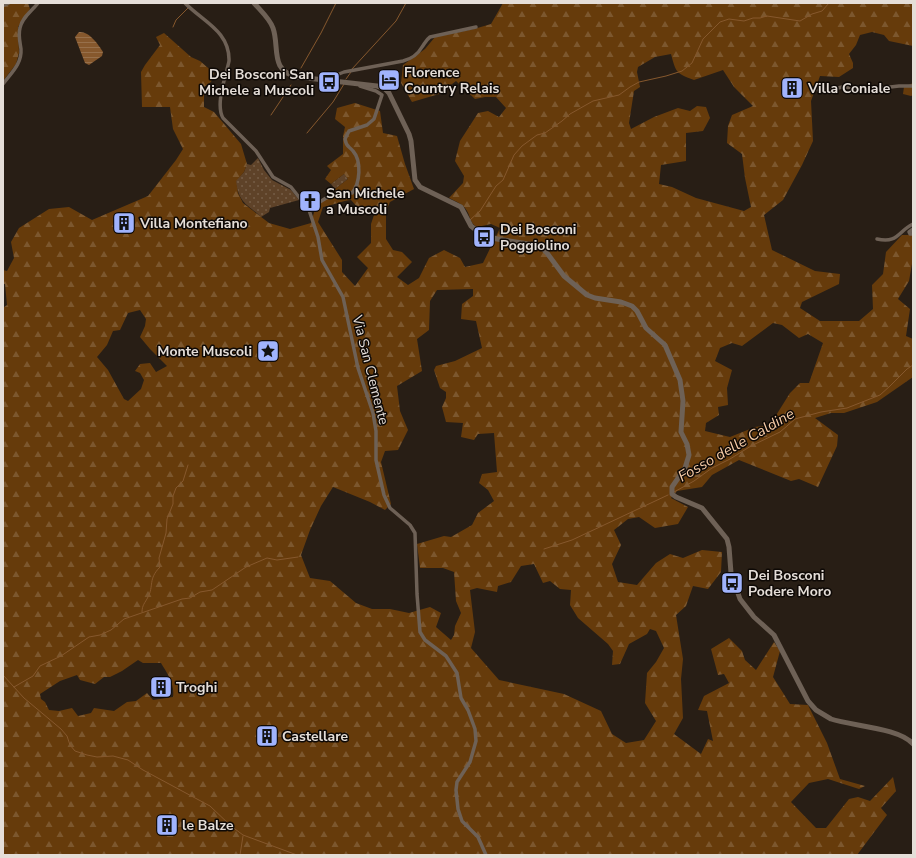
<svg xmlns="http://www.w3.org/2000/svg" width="916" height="858" viewBox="0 0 916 858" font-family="'Nunito Sans',sans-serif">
<defs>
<pattern id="grass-dots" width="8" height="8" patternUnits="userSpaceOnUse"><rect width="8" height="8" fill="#5e4228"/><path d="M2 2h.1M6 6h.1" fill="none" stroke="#755d46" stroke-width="1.8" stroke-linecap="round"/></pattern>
<pattern id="forest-firs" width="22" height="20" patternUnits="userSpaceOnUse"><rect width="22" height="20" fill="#663b0b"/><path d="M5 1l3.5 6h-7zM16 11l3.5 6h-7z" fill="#7c572e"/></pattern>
<pattern id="water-rules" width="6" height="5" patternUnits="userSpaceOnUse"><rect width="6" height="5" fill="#86582d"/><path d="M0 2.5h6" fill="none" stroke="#97704b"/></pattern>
</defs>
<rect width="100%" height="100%" fill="#281e15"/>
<g fill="url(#grass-dots)">
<path d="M258,158L264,170L272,180L291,190L299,200L270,208L269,212L261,217C245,202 241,205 235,181L244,172L247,164L251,165Z"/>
<path d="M344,174L348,179L335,189L331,184Z"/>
</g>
<g fill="url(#forest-firs)" fill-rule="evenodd">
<path d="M3,3H28L30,9L18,27L19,53L16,64L3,81Z"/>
<path d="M503,3H747V4L762,3H913V46L889,41L884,35L872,32L860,35L856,45L849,54L853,63V68L839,77L820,76L811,101L813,141L802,165L783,200L764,215L772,250L815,271L840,274L839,284L802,302L800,308L820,321H859L873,309L872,285L883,274L886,252L902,235H913V258L909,281L898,299L910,309L906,336L913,339V377L877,402L844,413H831L815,418L838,435L837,446L818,487L799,479L791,481L739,460L712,475L702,487L677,491L671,498L688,507L678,524L655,528L639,517L628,519L614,530L621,545L612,564L618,582L637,585L656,563L670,554L683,558L702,550L722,552L721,572L708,589L693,586L686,606L676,615L683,659L681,679L683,718L674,734L701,754L708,739L713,741L707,711L698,710L704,696L729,683L724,674L718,675L711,649L729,638L742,651L745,660L756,670L774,642L780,651L773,677L790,704L808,705L827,743L840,779L865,786L859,789L828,779L809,783L791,802L816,828H826L849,799L858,797L870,801L893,777L896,791L881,808L887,815L857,855H3V308L7,305L5,284H3V270L7,271L14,258L11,242L19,228L49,209L69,207L92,220L148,196L176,160L183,149L173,129L170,107H142L141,72L145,65L160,45L156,37L164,33L191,57L200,61L214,73L211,82L204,87V107L214,112L241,144L247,164L244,172L236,181L238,193L243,203L269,223L290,229L311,223L315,209L322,202L332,196L335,189L348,179L344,174L331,184L325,179L331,170L327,166L343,154V136L345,127L335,119L337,108L355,103L380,111L383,133L397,136L405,164L414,189L390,202L386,211V239L393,250L402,252L412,262L397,277L408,285L419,278L429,258L444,250L460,258L465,267L483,263L500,228L491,224L477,227C469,223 471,215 465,208C461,203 455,201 449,198L463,183L464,176L455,161L460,141L478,113L488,111L499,117L506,108L496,97H485L475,99L456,81L439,94L412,102L401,83L403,65L425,49L435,37L474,29L491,24ZM671,54C676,73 676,73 694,80L723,70L734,87L753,106L732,115L728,126L727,143L742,154L745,178L751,207L744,211L696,198L672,187L659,184L661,165L686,161V133L703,131L710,118L706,107L697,106L690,111L678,108L654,117L631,129L629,123L634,91L640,87L637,72L638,67L655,57ZM351,200L360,210L376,209L371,224V243L357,257L368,268L355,286L342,272V260L318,222L323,207C333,205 341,201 351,200ZM473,289V296L462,304L461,319L476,321L482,348L455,361L436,366L434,370L440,388L446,392V398L442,407L446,422L463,423L461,437L474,440L478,434L494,433L497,472L482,474L479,483L488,490L494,501L478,513L472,525L451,537L444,536L417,544L420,568H443L454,572L456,601L461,613L455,626L454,635L451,640L436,627L441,613L430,607L409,613L390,609H372L356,603L330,581L310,578L301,555L310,530L321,506L333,487L370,502L385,510L391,504L381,462L385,451L398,450L408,430L400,411L397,386L422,371L417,339L429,330L430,301L437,290ZM140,310L146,319L145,326L140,337L150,349L167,366L156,372L150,363L140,364L135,371L140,373L144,380L141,389L128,401L124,399L108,370L97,357L107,345L113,331L120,330L128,313ZM773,323L782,325L799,338L808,334L823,343L809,383H800L790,393L770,425L755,427L730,437L705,431L706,423L719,415L718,407L728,405L727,388L732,370L715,361L720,348L732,343L742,346ZM534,564L543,583L550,581L560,589L571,590L570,605L578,618L608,644L613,651L612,665L620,664L629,644L647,634L650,629L656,631L664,648L656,662L647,673L645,703L656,721L644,740L626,743L612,734L601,711L564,694L499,680L471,648L475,632L470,590L477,588L497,592L498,586L511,582L521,566ZM138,660L143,663H161C167,673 175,684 173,697L153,700L147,693L136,701L127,702L114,711L94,708L91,713L78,716L72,708L59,711L49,710L45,702L41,699L40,694L60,681L77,675L80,680L95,684L104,677H110L122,671Z"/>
<path d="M913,83V95L911,96L903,94L904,87Z"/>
</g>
<path fill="url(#water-rules)" d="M79,32C89,31 98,44 103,52L102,56L89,65L85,63L75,37Z"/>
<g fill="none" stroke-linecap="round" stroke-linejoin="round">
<g stroke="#86582d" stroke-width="1">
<path d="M173,27L176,20L188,8"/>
<path d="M301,68L321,33L336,3"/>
<path d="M352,69L396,21L406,3"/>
<path d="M346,79L351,72"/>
<path d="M271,115L291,85"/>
<path d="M307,133L333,102L344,84"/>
<path d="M470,220L480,211L496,186L503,180L514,155L522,146L537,135L545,133L562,121L570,114L593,101L619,95L630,87L639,82L666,76L682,71L692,63L703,39L720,22L729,19L744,21L753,18H760L767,16L800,21L812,14L822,11L829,3"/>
<path d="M674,492L694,481L712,468L730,459L751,446L780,432L795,419L821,412L847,408L880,395L890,386L907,369L913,365"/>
<path d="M544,549L572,540L668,495"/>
<path d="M142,612C142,605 145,603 148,597C154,586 148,579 160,567L159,558L166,533L167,519L173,504V496L176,488L183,481L188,465"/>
<path d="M3,675L24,698L61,729L67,736L70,745L75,751L87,755L97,757L113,756L128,760L143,770L210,806L231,826L243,835L297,855"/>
<path d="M14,687L33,676L40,666L61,656L89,637L100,635L111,630L124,619L182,599L190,598L200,592L212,590L246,567L267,558L277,560L298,557"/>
<path d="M240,855L243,836"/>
</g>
<g stroke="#6e6156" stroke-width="3.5">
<path d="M185,3C202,21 230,31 229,61C226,76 215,104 223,118L256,151L273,177L291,187L309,210L318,237L322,260L343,297L358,368L373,413L376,431V460L384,495L390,508L410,525L415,533L417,594L420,632L425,640L446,656L457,673L461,698L468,710L475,729L476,741L470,762L457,782L456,790L458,809L462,821L478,837L486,855"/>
<path d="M335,81L339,74L344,72L403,61C411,59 418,54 422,47C425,43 426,40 430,37L476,27"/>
<path d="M3,84C11,73 22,64 21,49C20,42 18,35 20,28C22,17 32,11 38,3"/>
<path d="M818,90L834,89L842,87L873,89L899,86H913"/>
<path d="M309,210C323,199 333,191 352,193C360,184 362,161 353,151C349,146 346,147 345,139L349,131L367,125L374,119L382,95L376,91L360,86"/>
<path d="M913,229L909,232L910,234H913"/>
<path d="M877,239C898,244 898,231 913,224"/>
</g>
<path stroke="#6e6156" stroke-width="4.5" d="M3,5L8,3"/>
<path stroke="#6e6156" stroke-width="5" d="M254,3C261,11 270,19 273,28C280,48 269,71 298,77L377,86L384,88L389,93L409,134L411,141L415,180L420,187L461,207L471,226L481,234L497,239L535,245L542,248L547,253L564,276L587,295L595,298L621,302L632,306L637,311L646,328L665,345L680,380L683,401L681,432L687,444L689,455L685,468L672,487V494L676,497L702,508L727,539L729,547L731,573L740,599L754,617L774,635L808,701L816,710L831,719C852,726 900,728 913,744"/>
</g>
<defs>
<g id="hotel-square" transform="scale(1.15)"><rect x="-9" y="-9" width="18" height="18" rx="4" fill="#a0b3fd" stroke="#0e0906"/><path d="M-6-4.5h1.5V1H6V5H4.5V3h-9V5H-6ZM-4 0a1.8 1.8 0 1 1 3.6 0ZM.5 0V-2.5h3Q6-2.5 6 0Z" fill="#111"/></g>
<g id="bus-square" transform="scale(1.15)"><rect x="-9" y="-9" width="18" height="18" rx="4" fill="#a0b3fd" stroke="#0e0906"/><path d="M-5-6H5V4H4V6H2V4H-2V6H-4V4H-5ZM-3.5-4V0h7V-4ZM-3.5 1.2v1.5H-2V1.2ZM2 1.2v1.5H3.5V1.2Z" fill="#111"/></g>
<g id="building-square" transform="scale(1.15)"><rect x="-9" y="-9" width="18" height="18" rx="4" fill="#a0b3fd" stroke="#0e0906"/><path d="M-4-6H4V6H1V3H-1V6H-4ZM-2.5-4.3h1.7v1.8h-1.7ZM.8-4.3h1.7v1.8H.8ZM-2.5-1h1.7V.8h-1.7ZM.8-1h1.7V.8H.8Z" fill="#111"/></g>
<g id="church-square" transform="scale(1.15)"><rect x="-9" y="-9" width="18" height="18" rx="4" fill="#a0b3fd" stroke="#0e0906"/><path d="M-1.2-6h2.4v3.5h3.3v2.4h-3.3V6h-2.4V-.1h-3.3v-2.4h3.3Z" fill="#111"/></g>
<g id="sight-square" transform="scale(1.15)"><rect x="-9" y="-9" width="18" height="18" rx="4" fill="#a0b3fd" stroke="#0e0906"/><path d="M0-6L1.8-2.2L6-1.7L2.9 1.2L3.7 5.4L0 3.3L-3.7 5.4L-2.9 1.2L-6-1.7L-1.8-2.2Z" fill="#111"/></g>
</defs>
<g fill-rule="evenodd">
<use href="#hotel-square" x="389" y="80"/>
<use href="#bus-square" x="329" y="82"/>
<use href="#building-square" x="792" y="88"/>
<use href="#church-square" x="310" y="201"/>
<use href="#building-square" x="124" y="223"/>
<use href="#bus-square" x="484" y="237"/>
<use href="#sight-square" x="268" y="351"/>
<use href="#bus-square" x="732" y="583"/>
<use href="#building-square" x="161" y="687"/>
<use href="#building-square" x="267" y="736"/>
<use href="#building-square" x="167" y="825"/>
</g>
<g text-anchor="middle" stroke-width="3" stroke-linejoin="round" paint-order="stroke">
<g font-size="14" font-weight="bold" fill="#e5ded8" stroke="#0e0906" text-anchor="start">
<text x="404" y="77">Florence<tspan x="404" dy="16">Country Relais</tspan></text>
<text x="314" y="79" text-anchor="end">Dei Bosconi San<tspan x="314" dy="16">Michele a Muscoli</tspan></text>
<text x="808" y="93">Villa Coniale</text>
<text x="326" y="198">San Michele<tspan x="326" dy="16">a Muscoli</tspan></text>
<text x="140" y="228">Villa Montefiano</text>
<text x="500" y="234">Dei Bosconi<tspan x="500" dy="16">Poggiolino</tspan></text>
<text x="252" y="356" text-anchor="end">Monte Muscoli</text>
<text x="748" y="580">Dei Bosconi<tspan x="748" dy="16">Podere Moro</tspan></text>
<text x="176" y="692">Troghi</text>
<text x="282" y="741">Castellare</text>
<text x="182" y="830">le Balze</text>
</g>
<g font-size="14" fill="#e5ded8" stroke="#0e0906">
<text transform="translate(371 370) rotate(76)" y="5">Via San Clemente</text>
</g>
<g font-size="15" font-style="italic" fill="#f6cba6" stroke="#0e0906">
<text transform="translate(736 445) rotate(-30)" y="5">Fosso delle Caldine</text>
</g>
</g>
<rect width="916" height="858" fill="none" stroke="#e5ded8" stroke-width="8"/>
</svg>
